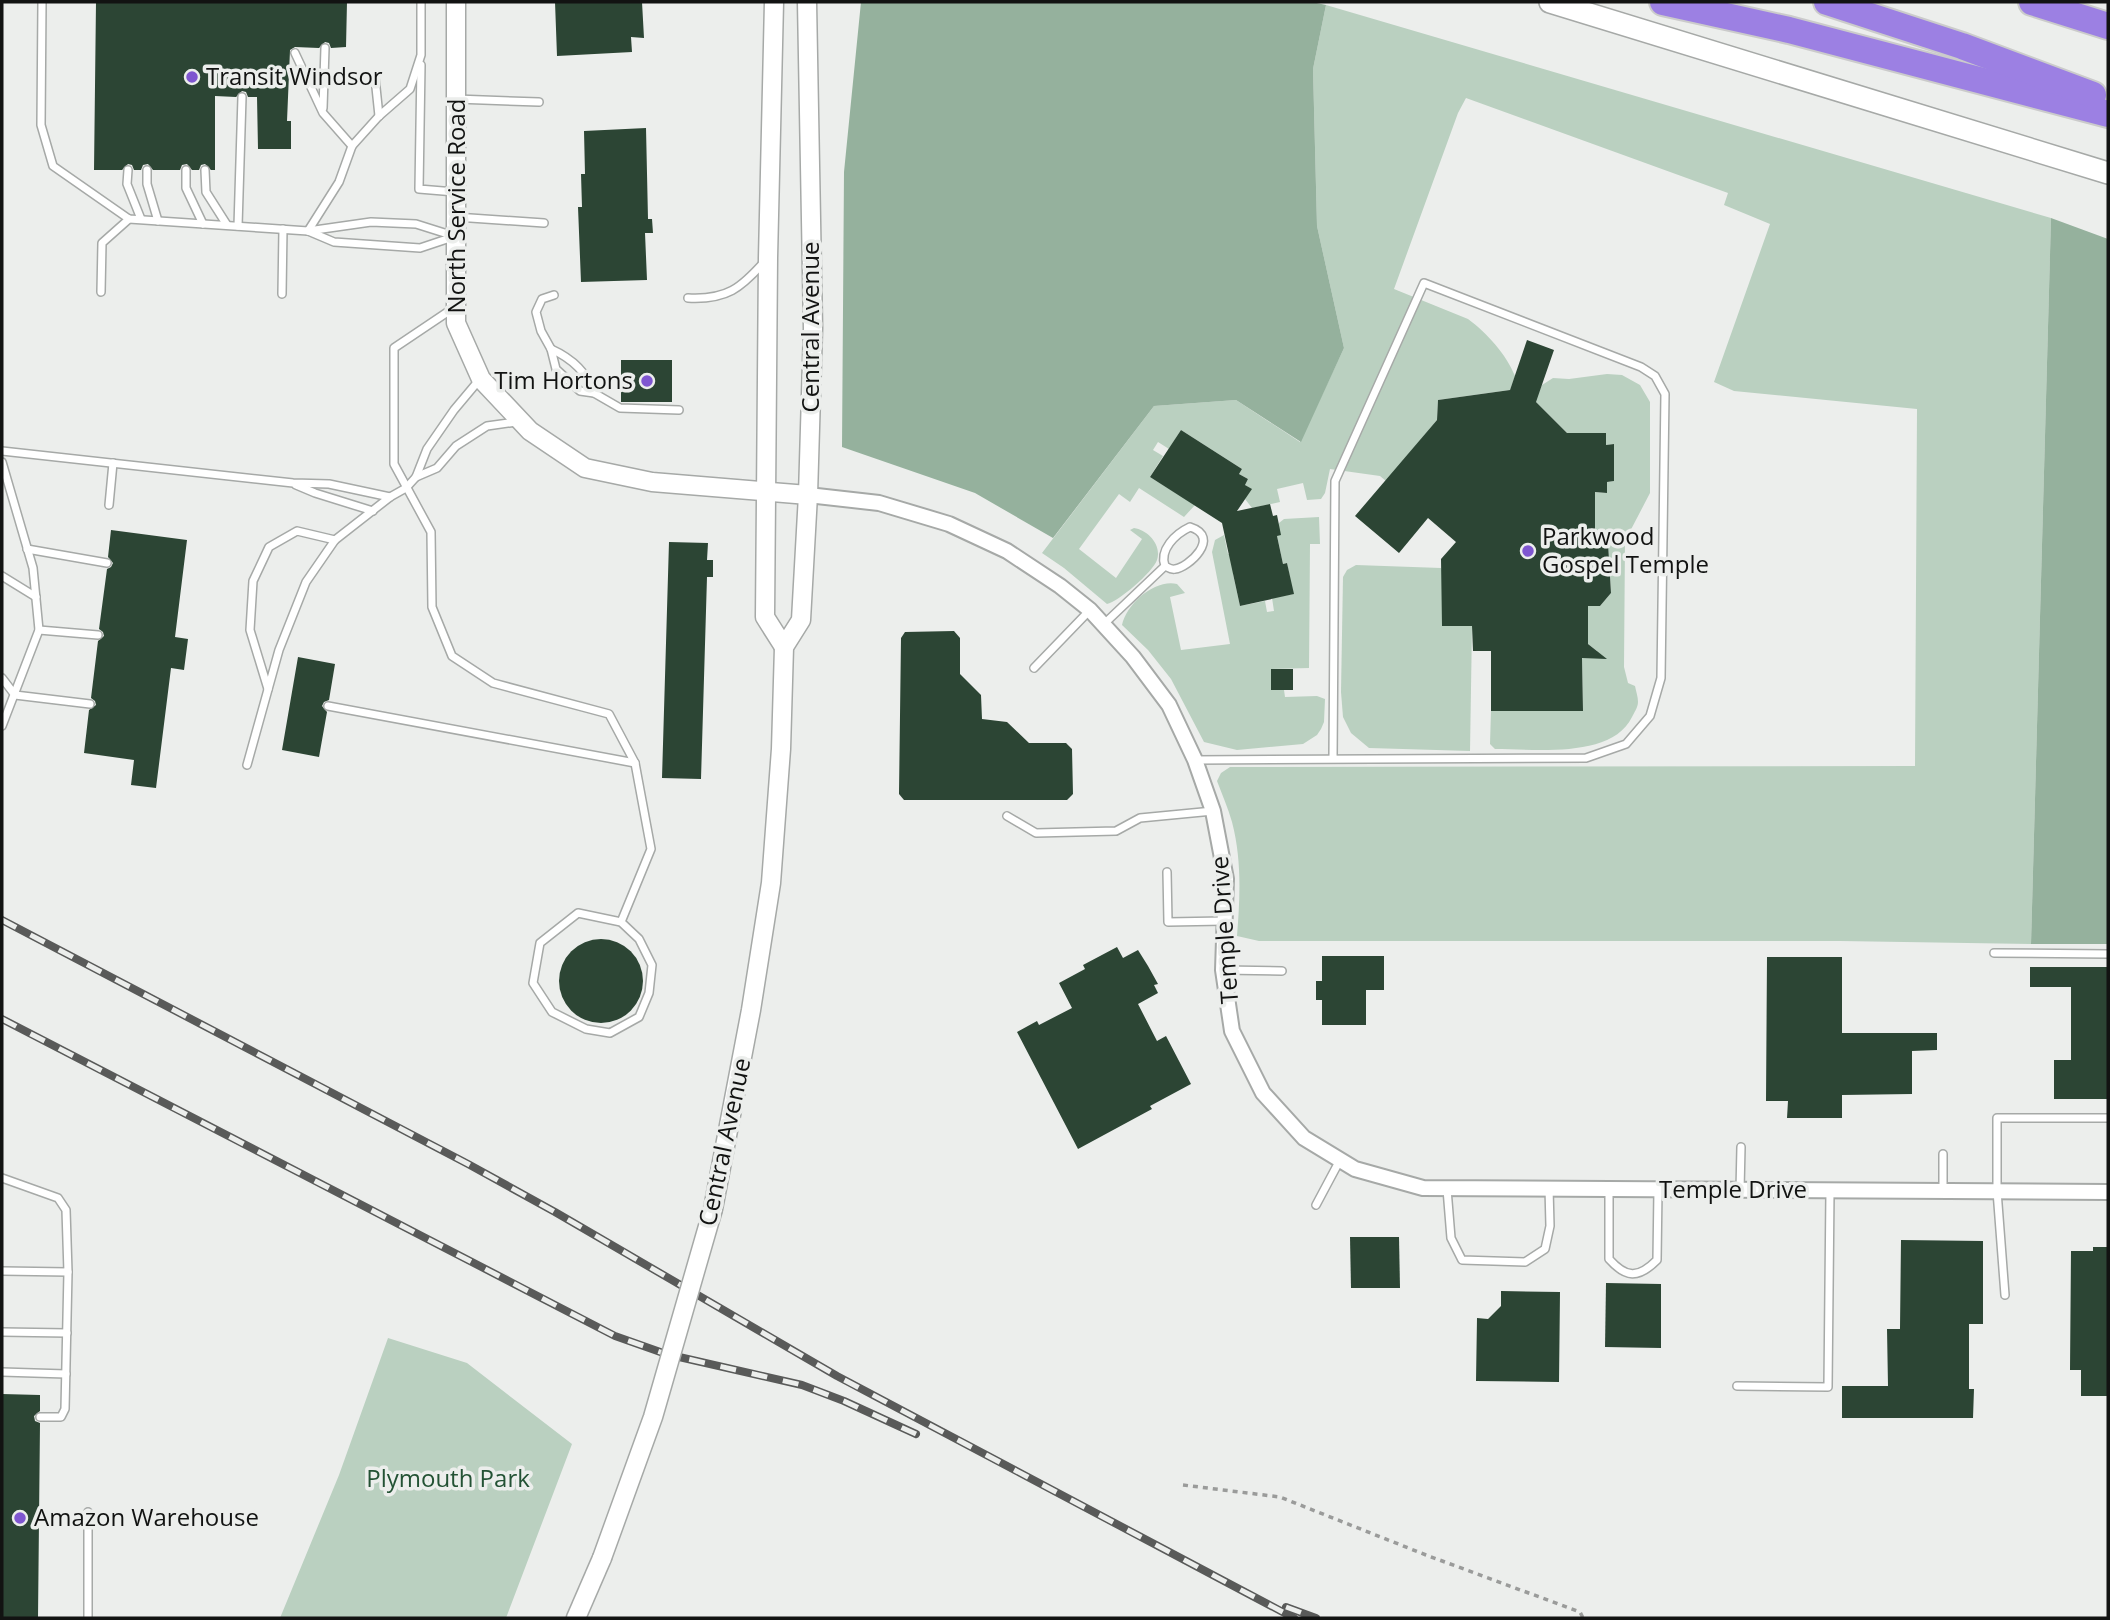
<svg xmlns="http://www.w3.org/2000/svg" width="2110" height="1620" viewBox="0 0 2110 1620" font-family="'Open Sans',sans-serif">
<rect width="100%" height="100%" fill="#eceeec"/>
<g fill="#bad0c0">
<path d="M1326,5L2051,218L2031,944L1840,941H1259L1237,936C1240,898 1242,860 1232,822C1228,808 1222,794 1217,781L1221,773L1230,767L1915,766L1917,409L1734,391L1714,382L1770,224L1724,205L1728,193L1466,98L1458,113L1394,289L1468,319C1487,333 1506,354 1515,376L1510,390L1438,400L1437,420L1386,481L1380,476L1330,469L1325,493L1321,499L1307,500L1303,483L1277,489L1280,502L1252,508L1245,499L1251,489L1245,485L1248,479L1239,474L1242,469L1181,430L1169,449L1158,442L1153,450L1163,456L1150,477L1195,505L1184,517L1139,488L1130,502L1119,494L1079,549L1116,578L1142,539L1130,530L1134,528C1148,530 1162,545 1157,560C1153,572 1118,602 1107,604L1064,568L1042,553L1154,406L1236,400L1300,442L1344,348L1317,226L1313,69Z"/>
<path d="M1607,374L1622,375L1640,385L1650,402V493L1625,541L1624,667L1628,683L1635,686C1636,691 1638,697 1638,702C1638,707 1634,713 1632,717C1612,759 1534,749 1495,749L1490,744L1491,711H1583L1582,658H1597V651L1588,644V606H1600L1611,593L1608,543H1595V492L1607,493V482L1614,481V444L1606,445V433H1578L1573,439L1535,401L1542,385L1553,378L1569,379Z"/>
<path d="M1319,517L1320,544H1310L1309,668L1272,669V690H1284L1285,697L1317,696L1325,699L1324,722L1321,729L1317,735L1303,744L1237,750L1204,742L1171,679L1148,650L1122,625C1127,603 1155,579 1177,584L1185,593L1170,597L1181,650L1230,644L1212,552L1215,540L1224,535L1228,554H1234L1233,574L1240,606L1265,601L1267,612L1274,611L1272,598L1293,594L1287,563L1283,564L1277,536L1279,523L1284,519Z"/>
<path d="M1356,565L1441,568L1472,626L1470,751L1369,748L1351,733L1343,717L1341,692L1343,577L1347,570Z"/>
<path d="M388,1338L467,1363L572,1444L506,1618H280L339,1475Z"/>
</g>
<g fill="#95b19d">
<path d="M861,2H1312L1326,5L1313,69L1317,226L1344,348L1301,442L1236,400L1154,406L1053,538L975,493L842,447L844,172Z"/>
<path d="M2051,218L2108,239V944H2031Z"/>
</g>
<g fill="#2c4534">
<path d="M96,2H347L346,47L331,48L329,43L325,42L319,48L295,47L290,50L287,121H291V149H258L257,97H248L246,92L242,91L236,97L215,96V170H211L205,164L201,165L199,170H192L187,164L182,165L180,170H153L148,164L143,165L141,170H134L132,165L128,164L122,170H94Z"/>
<path d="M555,2H642L644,38L631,37L632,52L557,56Z"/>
<path d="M646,128L648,219H652L653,233H645L647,280L581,282L578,207H582L581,174H585L584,131Z"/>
<path d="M1527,340L1554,350L1536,402L1567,433H1606V445L1614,444V481L1607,482V493L1595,492V542L1608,543L1611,593L1600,606H1588V644L1607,659L1582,658L1583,711H1491V651H1473L1472,626H1442L1441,559L1456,542L1428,518L1399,553L1355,516L1437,420L1438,400L1510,390Z"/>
<rect x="621" y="360" width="51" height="42"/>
<path d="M1181,430L1242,469L1239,474L1248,479L1245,485L1252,489L1237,511L1270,504L1273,516L1277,515L1281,535L1277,536L1283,564L1287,563L1294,594L1240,606L1222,523L1150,477Z"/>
<path d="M111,530L187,540L175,637L188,639L184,670L171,668L156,788L131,785L134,760L84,753L89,710L96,705L95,701L91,698L98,641L104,636L103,632L99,629L107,569L111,567L113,563L108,557Z"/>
<path d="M669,542L708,543L707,560H713V577H707L701,779L662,778Z"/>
<path d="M954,631L960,638V674L981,695L982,719L1007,722L1029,743H1066L1072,749L1073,794L1067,800H904L899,794L901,638L905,632Z"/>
<path d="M298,657L335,664L329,700L324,702L322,706L327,712L319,757L282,750Z"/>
<rect x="1271" y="669" width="22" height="21"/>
<circle cx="601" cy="981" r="42"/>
<path d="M1117,947L1123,958L1138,950L1148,966L1158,984L1154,985L1158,993L1138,1004L1157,1041L1166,1036L1191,1084L1150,1106L1152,1109L1078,1149L1017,1032L1037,1021L1039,1025L1072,1008L1059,983L1085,969L1083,965Z"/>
<path d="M1322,956H1384V990H1366V1025H1322V1000H1316V981H1322Z"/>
<path d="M1767,957H1842V1033H1937V1050L1912,1051V1094L1842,1095V1118H1787L1788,1101H1766Z"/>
<path d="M2030,967H2108V1099H2054V1060H2071V987H2030Z"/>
<path d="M1350,1237H1399L1400,1288H1351Z"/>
<path d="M1901,1240L1983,1241V1324H1969V1389H1974L1973,1418H1842V1386H1888L1887,1329H1900Z"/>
<path d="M2093,1247H2108V1396H2081V1370H2070L2071,1251H2093Z"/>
<path d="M1606,1283L1661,1284V1348L1605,1347Z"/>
<path d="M1501,1291L1560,1292L1559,1382L1476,1381L1477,1318L1488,1319L1501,1306Z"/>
<path d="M2,1394L40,1395V1411L34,1416L35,1421L40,1423L38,1618H2Z"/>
</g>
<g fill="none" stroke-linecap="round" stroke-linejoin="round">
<g stroke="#a6a9a7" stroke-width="10">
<g id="service">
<path d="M42,2L41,125L53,166L129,219L308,231L371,222L416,224L454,236"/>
<path d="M295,53L323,113L352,146"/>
<path d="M421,65L419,189L455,192"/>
<path d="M375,78L379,116"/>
<path d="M456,99L539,102"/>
<path d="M323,108L325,48"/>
<path d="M128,170L127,184L141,219"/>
<path d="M147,170V184L158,221"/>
<path d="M186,170V188L203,224"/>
<path d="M205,170L206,192L227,225"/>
<path d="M456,217L544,223"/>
<path d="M238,226L242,97"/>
<path d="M308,231L339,182L352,146L379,116L410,89L421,55V2"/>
<path d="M308,231L334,242L420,248L453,237"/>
<path d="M101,292L102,243L129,219"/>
<path d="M282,294L283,229"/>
<path d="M554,295L542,299L536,312L541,331L551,349L556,369L580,391L594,393L620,408L679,410"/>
<path d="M688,298C727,300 741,288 765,261"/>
<path d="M455,307L394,348V464L431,532L432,607L452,656L493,683L609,714L635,763L651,849L621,922"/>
<path d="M551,349C571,358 587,372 594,393"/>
<path d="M2,451L293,483L329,484L390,497"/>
<path d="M2,462L33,568L39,630L2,726"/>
<path d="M416,477L437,468L456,446L487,426L516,422"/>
<path d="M296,485L315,493L373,511"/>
<path d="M109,505L113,463"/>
<path d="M27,549L107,563"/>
<path d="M2,576L36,597"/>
<path d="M1104,624L1165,566C1159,550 1175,534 1190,527C1222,537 1188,568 1175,569C1171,570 1169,568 1165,566"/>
<path d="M39,630L98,635"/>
<path d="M1034,668L1090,610"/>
<path d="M2,678L15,695L90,704"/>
<path d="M268,689L250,630L253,581L269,547L297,531L335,540"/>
<path d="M328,706L635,763"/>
<path d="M1196,760L1586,758L1626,744L1650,716L1661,678L1665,394L1655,376L1641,367L1424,283L1335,481L1333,759"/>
<path d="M247,765L279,650L306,582L335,540L390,497L406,488L416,477L427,449L454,410L480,379"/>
<path d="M1007,816L1036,833L1116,831L1140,818L1213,811"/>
<path d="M1167,872L1168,922L1224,921"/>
<path d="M578,913L621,922L639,939L652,965L649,993L639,1017L610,1033L586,1029L552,1012L533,983L540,943Z"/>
<path d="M1994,953L2108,954"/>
<path d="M1223,970L1282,971"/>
<path d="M2,1178L58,1198L66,1210L68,1272L2,1271"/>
<path d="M1447,1189L1451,1238L1462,1260L1525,1262L1545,1249L1550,1226L1549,1188"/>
<path d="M1609,1190V1259C1626,1278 1638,1279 1657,1260L1658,1190"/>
<path d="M1740,1190L1741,1147"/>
<path d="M1943,1191V1154"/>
<path d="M1316,1205L1340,1160"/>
<path d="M2005,1295L1997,1191V1118H2108"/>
<path d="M2,1332L67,1333"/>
<path d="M2,1372L66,1374"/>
<path d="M1737,1386L1828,1387L1830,1191"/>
<path d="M40,1417H61L65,1409L68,1272"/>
<path d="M88,1618V1512"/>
</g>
</g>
<g stroke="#a6a9a7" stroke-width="18">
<path id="minor" d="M808,495L879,503L949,524L1007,551L1060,586L1090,610L1133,657L1169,705L1195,760L1213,811L1226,879L1223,970L1232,1031L1263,1093L1304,1138L1355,1169L1423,1188L2108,1192"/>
</g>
<g stroke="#a6a9a7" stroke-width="21">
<g id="tertiary">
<path d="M456,2V323L481,379L530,431L585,468L652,482L808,495"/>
<path d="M774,2L768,258L765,617L784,647"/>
<path d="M713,1209L751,1010L771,883L781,749L784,647L801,620L808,495L813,328L807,2"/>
<path d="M576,1618L602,1558"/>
</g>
</g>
<g stroke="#a6a9a7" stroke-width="24">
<path id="secondary" d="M1550,2L2108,173"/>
</g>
<g stroke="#cbcbcb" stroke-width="30">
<g id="motorway">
<path d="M1663,2L1789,30L2108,114"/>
<path d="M1827,2L1962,46L2093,95"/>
<path d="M2032,2L2108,26"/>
</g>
</g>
<path stroke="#9a9b9a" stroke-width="3.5" stroke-dasharray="5 5" stroke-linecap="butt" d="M1183,1485L1280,1497L1426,1555L1580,1612L1583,1618"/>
<use href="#service" stroke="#fff" stroke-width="7"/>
<use href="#minor" stroke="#fff" stroke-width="14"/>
<use href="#tertiary" stroke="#fff" stroke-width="18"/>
<use href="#secondary" stroke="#fff" stroke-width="21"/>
<use href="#motorway" stroke="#9c80e3" stroke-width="26"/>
<g stroke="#595a59" stroke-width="8">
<g id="rail">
<path d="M2,920L468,1164L555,1212L837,1376L1294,1618"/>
<path d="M2,1019L615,1336L666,1354L802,1385L844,1401L916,1434"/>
<path d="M1286,1607L1316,1618"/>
</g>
</g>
<use href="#rail" stroke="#eceeec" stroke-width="5" stroke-dasharray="16" stroke-linecap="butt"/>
<g stroke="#a6a9a7" stroke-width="21" stroke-linecap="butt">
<path id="tertiary-bridge" d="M602,1558L653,1417L713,1209"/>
</g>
<use href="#tertiary-bridge" stroke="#fff" stroke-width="18"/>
</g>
<g fill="#7f56d0" stroke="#eceeec" stroke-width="2.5">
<circle cx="192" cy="77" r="7"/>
<circle cx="647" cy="381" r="7"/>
<circle cx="1528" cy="551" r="7"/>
<circle cx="20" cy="1518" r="7"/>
</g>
<g text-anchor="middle" stroke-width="7" stroke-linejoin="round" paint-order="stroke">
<g font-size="24" fill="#121312" stroke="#eceeec" text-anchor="start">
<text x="206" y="85">Transit Windsor</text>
<text x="633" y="389" text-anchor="end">Tim Hortons</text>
<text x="1542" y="545">Parkwood<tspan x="1542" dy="28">Gospel Temple</tspan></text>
<text x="34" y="1526">Amazon Warehouse</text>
</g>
<g font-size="24" fill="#121312" stroke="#eceeec">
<text transform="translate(457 206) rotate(-90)" y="8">North Service Road</text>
<text transform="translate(811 327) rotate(-90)" y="8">Central Avenue</text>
<text transform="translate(1225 930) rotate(-94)" y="8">Temple Drive</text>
<text transform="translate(725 1142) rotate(-78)" y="8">Central Avenue</text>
<text x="1733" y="1198">Temple Drive</text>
</g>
<g font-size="24" fill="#235234" stroke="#eceeec">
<text x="448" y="1487">Plymouth Park</text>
</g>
</g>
<rect width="2110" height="1620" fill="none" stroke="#121312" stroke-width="7"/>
</svg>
